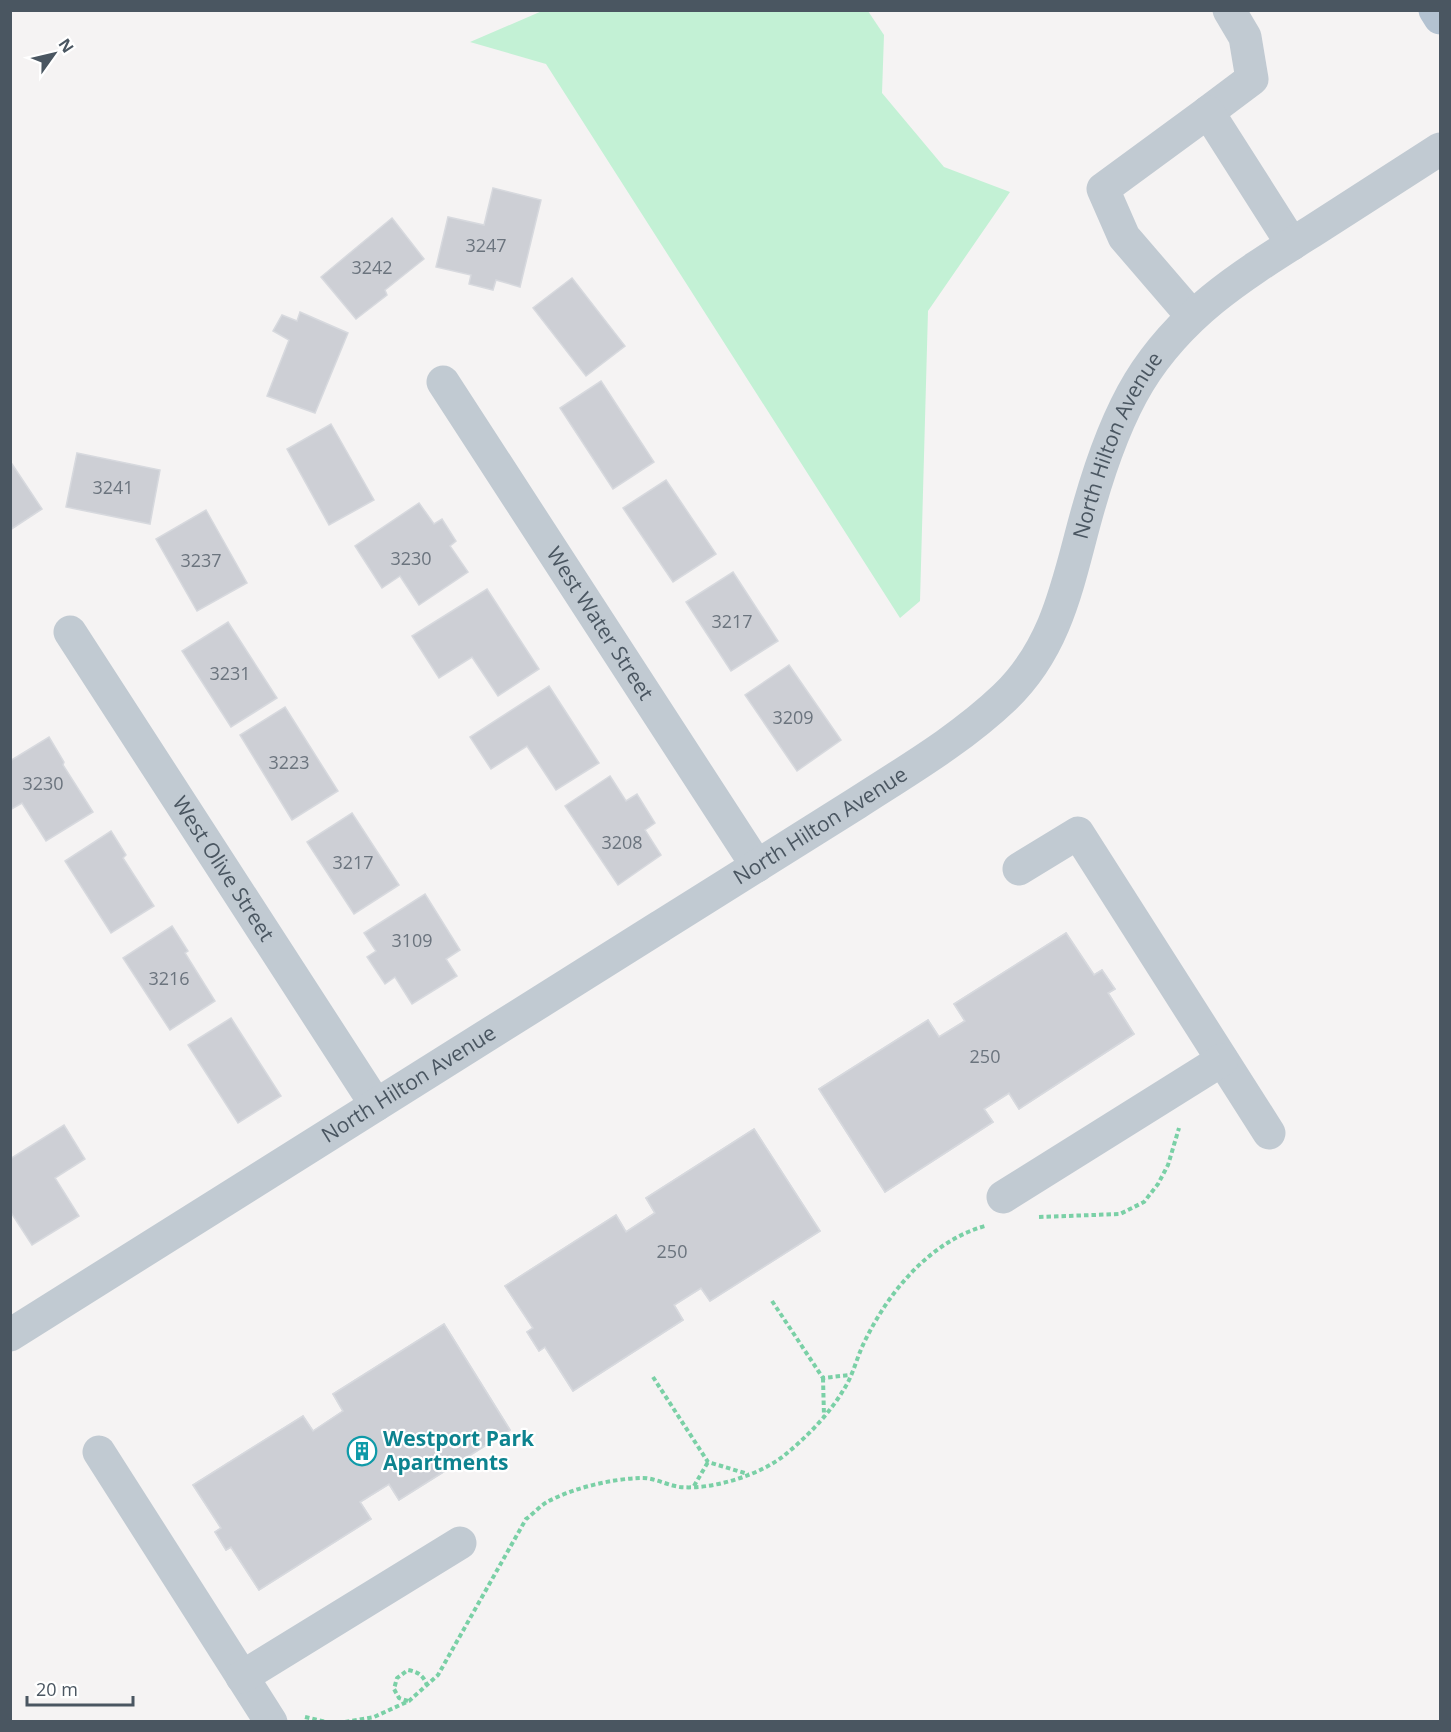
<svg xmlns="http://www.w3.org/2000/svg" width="1451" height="1732" viewBox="0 0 1451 1732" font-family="'Open Sans',sans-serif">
<rect width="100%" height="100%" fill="#f5f3f3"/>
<path fill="#c3f1d5" d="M542,11H868L884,35L882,93L944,167L1010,192L928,311L920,601L900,618L546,64L470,42Z"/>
<g fill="#cdcfd5" stroke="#d7d9de" stroke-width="1.5">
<path d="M493,188L541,200L520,287L496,280L493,290L469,284L471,275L436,267L448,217L484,225Z"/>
<path d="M392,218L424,259L385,290L387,295L356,319L321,277Z"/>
<path d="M572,278L625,346L586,376L533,308Z"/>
<path d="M300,312L348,333L315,413L267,396L289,340L273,331L282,315L297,321Z"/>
<path d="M601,381L654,462L613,489L560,408Z"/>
<path d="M331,424L374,500L329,525L287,449Z"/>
<path d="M77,453L160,470L150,524L66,507Z"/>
<path d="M12,464L42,509L10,530V465Z"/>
<path d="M666,480L716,554L673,582L623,508Z"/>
<path d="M419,503L434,524L442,519L456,541L450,546L468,572L419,605L400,576L382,588L355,546Z"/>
<path d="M206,510L247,583L197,611L156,539Z"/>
<path d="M733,572L778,641L731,671L686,602Z"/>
<path d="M487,589L539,669L498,696L472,657L439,678L412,636Z"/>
<path d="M228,622L277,698L231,727L182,651Z"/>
<path d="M789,665L841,740L797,771L745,695Z"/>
<path d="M549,686L599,763L556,790L527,746L491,769L470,737Z"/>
<path d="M285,707L338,791L292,820L240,735Z"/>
<path d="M49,737L64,762L63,765L93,812L46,841L22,803L10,810V761Z"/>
<path d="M610,776L626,801L637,794L655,823L645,830L661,855L618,885L565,806Z"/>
<path d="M352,813L399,885L354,914L307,842Z"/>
<path d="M111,831L126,855L123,858L154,906L111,933L65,861Z"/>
<path d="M425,894L460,950L446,959L457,976L412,1004L395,977L385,984L367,957L376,951L364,933Z"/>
<path d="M172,926L188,951L185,953L215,1001L170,1030L123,958Z"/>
<path d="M1066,933L1094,975L1102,970L1115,989L1108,993L1134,1034L1019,1109L1009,1093L984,1109L993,1122L885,1192L819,1089L928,1020L939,1037L965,1021L954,1004Z"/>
<path d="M1066,933L1094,975L1102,970L1115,989L1108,993L1134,1034L1019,1109L1009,1093L984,1109L993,1122L885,1192L819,1089L928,1020L939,1037L965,1021L954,1004Z"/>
<path d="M231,1018L281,1096L238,1123L188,1045Z"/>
<path d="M64,1125L85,1159L55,1178L79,1216L32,1245L10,1211V1159Z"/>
<path d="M754,1129L820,1231L710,1301L701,1288L674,1305L683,1320L573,1391L545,1347L539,1351L527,1332L533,1328L505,1286L616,1215L626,1232L655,1213L646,1198Z"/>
<path d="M754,1129L820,1231L710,1301L701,1288L674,1305L683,1320L573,1391L545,1347L539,1351L527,1332L533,1328L505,1286L616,1215L626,1232L655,1213L646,1198Z"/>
<path d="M444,1324L510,1430L399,1500L389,1484L360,1502L371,1519L259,1590L231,1547L226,1550L215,1532L221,1528L193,1485L303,1416L313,1431L343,1411L333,1394Z"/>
<path d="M444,1324L510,1430L399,1500L389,1484L360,1502L371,1519L259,1590L231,1547L226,1550L215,1532L221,1528L193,1485L303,1416L313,1431L343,1411L333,1394Z"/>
</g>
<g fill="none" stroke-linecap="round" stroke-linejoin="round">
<g stroke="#7ad0a6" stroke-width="4" stroke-dasharray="4.5 3" stroke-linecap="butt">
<path d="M1039,1217L1120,1214L1144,1202L1158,1184L1168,1165L1179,1128"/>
<path d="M772,1301L823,1378L850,1375"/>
<path d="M653,1377L708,1462L748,1474"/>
<path d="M823,1378L824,1416"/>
<path d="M694,1486L708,1462"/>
<path d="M408,1701L399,1698L394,1689L397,1678L408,1670C418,1672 423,1675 427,1685"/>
<path d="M305,1717L326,1722"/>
<path d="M345,1722L374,1717L409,1701L438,1675L526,1519C533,1514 540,1506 547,1502C573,1488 611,1479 640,1478C653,1477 666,1485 680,1487C712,1490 761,1475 786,1454C808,1436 830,1413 844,1389C852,1377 856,1361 862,1347C886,1295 928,1242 985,1226"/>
</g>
<g stroke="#c1cad2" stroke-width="33">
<path d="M1208,112L1252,79L1245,37L1229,10"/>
<path d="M1192,316L1124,237L1103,189L1208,112L1292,244"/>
<path id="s1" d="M443,382L757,866"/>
<path id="s2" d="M70,632L376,1105"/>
<path d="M1019,869L1078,833L1269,1133"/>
<path d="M1003,1197L1222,1060"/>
<path id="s3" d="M10,1335C227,1198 444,1062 661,926C727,885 792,844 857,803C908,770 961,739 1005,697C1060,644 1069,575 1089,506C1101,464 1116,420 1139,382C1182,312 1243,275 1311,232C1354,204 1397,177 1440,149"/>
<path d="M99,1452L271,1722"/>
<path d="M242,1677L460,1543"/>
</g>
<path stroke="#b3c2d1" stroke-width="33" d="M1435,10L1440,18"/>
</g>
<defs>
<g id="building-ring" transform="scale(1.5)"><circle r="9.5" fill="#fff" stroke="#0f9aa8" stroke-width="1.5"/><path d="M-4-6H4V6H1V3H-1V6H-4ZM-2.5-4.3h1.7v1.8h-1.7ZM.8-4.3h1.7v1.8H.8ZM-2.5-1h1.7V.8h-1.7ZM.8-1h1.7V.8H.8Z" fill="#0f9aa8"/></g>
</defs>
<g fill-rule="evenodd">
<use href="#building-ring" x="362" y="1451"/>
</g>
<g text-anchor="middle" stroke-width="4.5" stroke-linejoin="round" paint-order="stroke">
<g font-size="18" fill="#6b747e">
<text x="486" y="252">3247</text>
<text x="372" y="274">3242</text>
<text x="113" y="494">3241</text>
<text x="411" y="565">3230</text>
<text x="201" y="567">3237</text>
<text x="732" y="628">3217</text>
<text x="230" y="680">3231</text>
<text x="793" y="724">3209</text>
<text x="289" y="769">3223</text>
<text x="43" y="790">3230</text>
<text x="622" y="849">3208</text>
<text x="353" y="869">3217</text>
<text x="412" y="947">3109</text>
<text x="169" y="985">3216</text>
<text x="985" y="1063">250</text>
<text x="672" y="1258">250</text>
</g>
<g font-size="21" fill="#4a5661" stroke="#fff">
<text dy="7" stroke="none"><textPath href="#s3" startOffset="1461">North Hilton Avenue</textPath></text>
<text dy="7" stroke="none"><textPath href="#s1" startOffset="288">West Water Street</textPath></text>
<text dy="7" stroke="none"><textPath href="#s3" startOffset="957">North Hilton Avenue</textPath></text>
<text dy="7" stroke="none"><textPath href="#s2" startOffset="282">West Olive Street</textPath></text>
<text dy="7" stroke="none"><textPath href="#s3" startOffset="471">North Hilton Avenue</textPath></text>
</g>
<g font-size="21" font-weight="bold" fill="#0d838f" stroke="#fff" text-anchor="start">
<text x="383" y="1446">Westport Park<tspan x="383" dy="24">Apartments</tspan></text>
</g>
</g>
<rect width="1451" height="1732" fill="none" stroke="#4a5661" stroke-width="24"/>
<g transform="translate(54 54) rotate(56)" stroke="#ffffff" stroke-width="4.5" paint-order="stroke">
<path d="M0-4.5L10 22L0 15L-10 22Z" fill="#4a5661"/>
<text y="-9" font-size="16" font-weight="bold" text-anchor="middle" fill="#4a5661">N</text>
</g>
<path d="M27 1696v9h106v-9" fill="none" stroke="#4a5661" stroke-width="3"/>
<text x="36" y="1696" font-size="18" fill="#4a5661" stroke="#ffffff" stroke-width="4.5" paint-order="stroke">20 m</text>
</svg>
